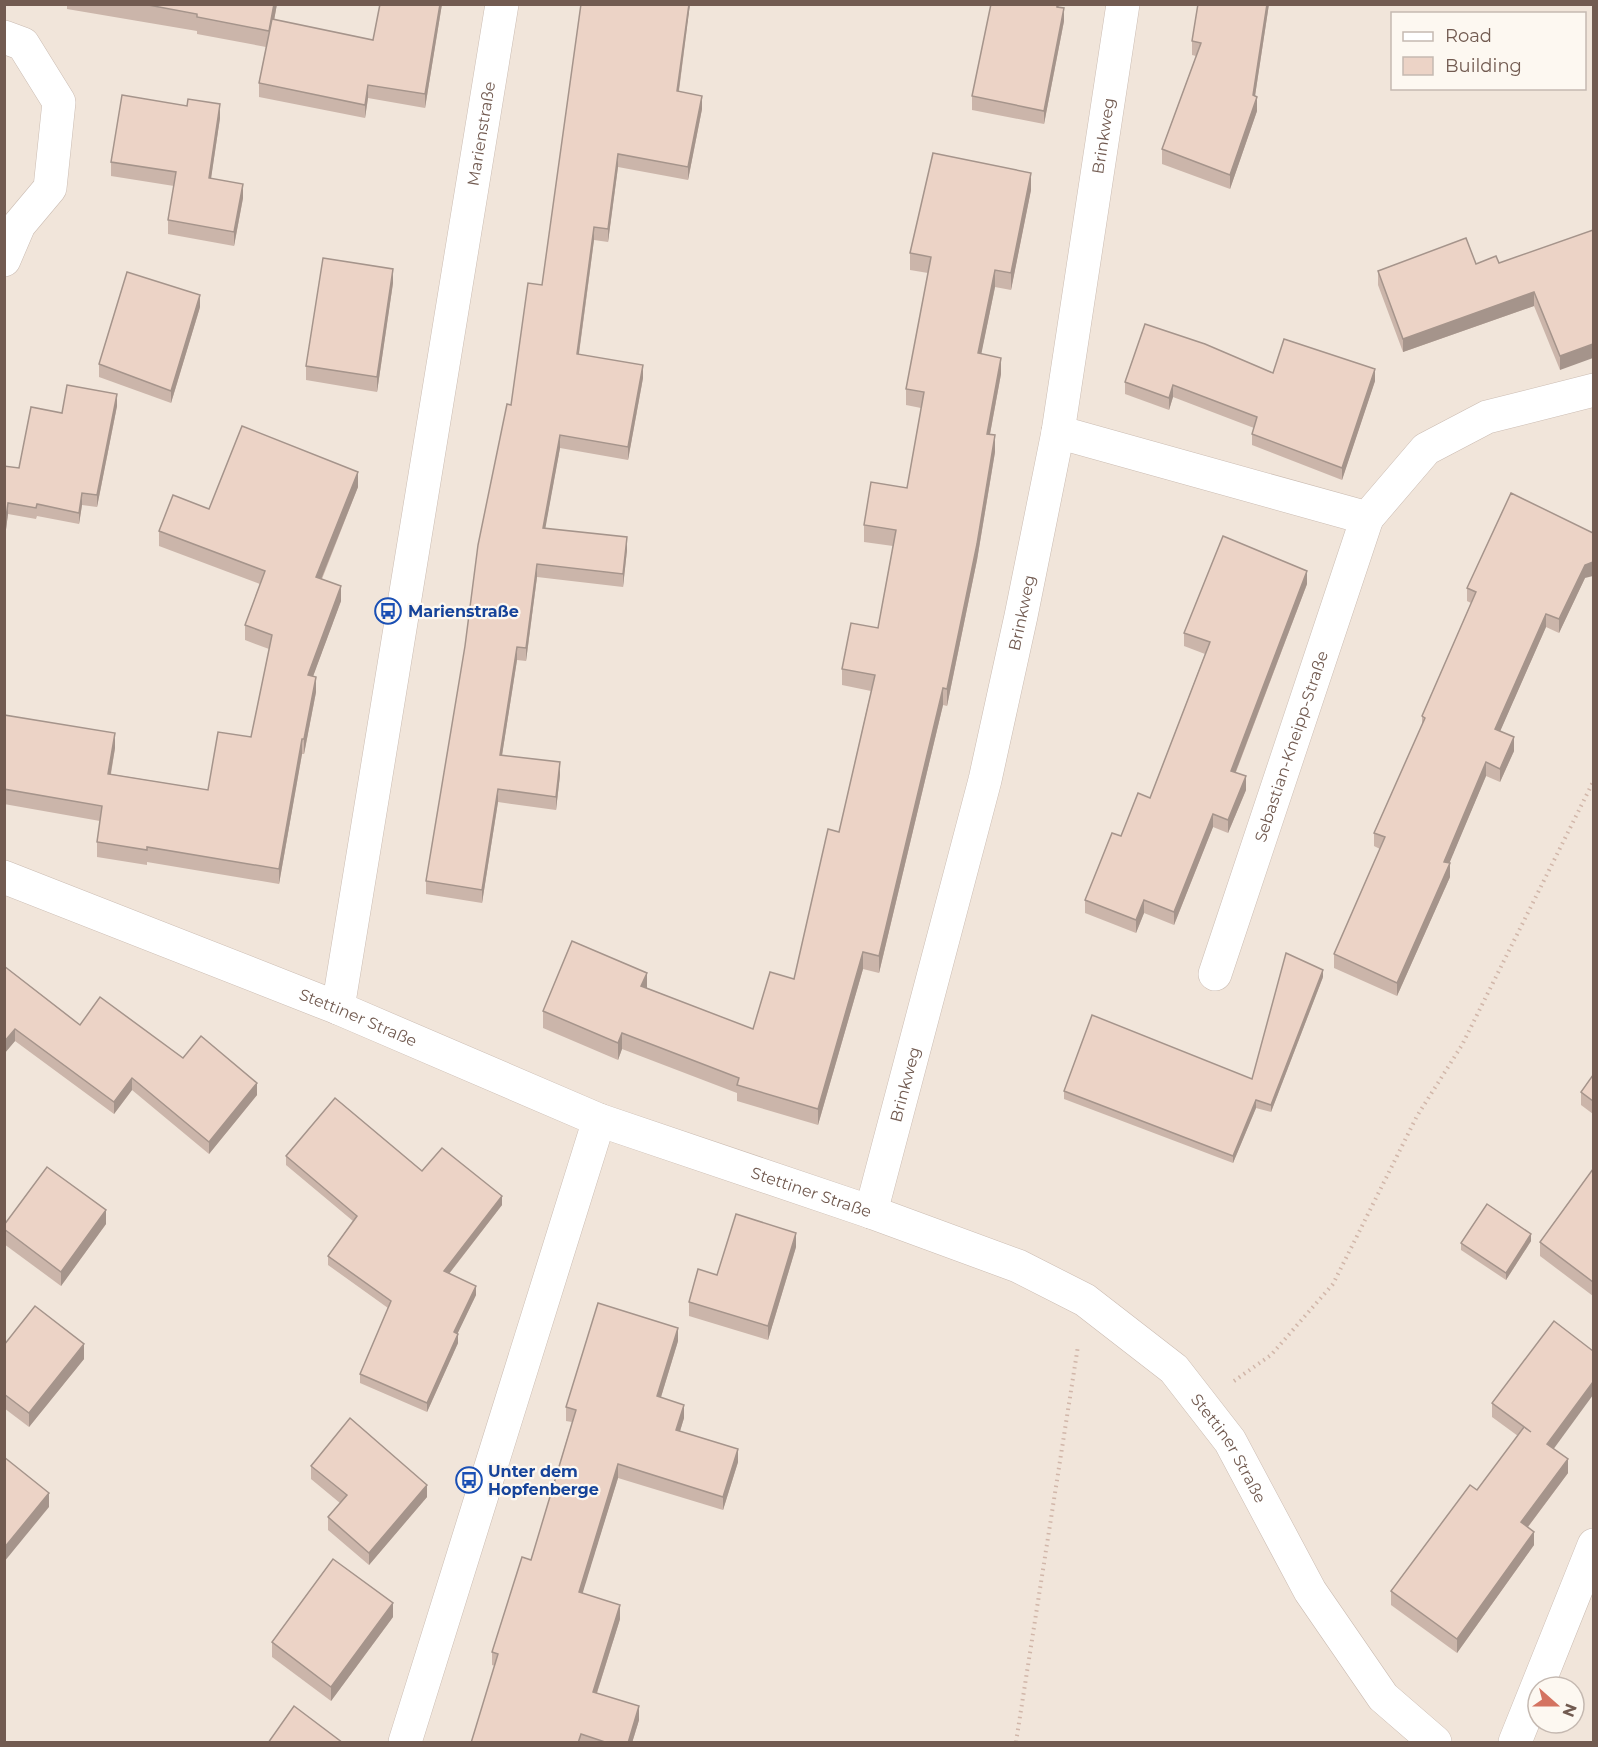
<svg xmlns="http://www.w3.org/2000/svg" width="1598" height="1747" viewBox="0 0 1598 1747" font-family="Montserrat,sans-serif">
<rect width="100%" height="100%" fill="#faf4eb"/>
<path fill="#f1e5da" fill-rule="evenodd" d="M5,5H1593V1742H5ZM1392,14H1584V88H1392ZM1538,1687H1574V1723H1538Z"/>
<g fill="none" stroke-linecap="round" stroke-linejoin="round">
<g stroke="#cbbcb2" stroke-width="34">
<g id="minor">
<path d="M4,37L23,44L59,102L50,188L19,225L4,260"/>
<path d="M1058,432L1367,518L1426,449L1487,417L1594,390"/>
<path id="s1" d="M4,877L338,1008L599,1120L871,1212L1018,1266L1085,1300L1174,1369L1230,1441L1310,1591L1383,1697L1435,1742"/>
<path id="s2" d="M1215,974L1367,518"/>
<path id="s3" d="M338,1008L502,4"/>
<path id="s4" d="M871,1212L985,780L1021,616L1058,432L1123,4"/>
<path d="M405,1742L599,1120"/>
<path d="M1515,1742L1594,1545"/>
</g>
</g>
<g stroke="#d1b6a9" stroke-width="4" stroke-dasharray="1.5 4.5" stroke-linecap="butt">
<path d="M1234,1381L1271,1355L1333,1284L1417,1116L1462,1045L1594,780"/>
<path d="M1016,1742L1078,1346"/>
</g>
<use href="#minor" stroke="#fff" stroke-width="33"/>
</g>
<g fill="#cbb5aa">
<path d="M67,4H277L274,20L373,40L380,4H442L425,108L368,98L365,118L259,97V83L266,47L197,34V31L67,9Z"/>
<path d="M690,4L679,91L702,109L688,180L618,167L608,242L594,240L579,354L643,378L628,460L560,448L545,528L627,550L623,587L537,577L526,661L517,660L502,755L560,775L556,810L498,802L482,903L426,894V881L511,405L542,285Z"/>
<path d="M1059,4V7L1064,21L1044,124L972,110V96Z"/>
<path d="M1198,4H1269L1255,96L1257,111L1230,189L1162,164V149L1196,56L1192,55V41Z"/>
<path d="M220,118L211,178L243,198L234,246L168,234V220L174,186L111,176V162Z"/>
<path d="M1031,190L1011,290L995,287L981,354L1001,374L990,434L995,452L977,560L947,706L943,705L879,973L863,969L818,1125L737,1101V1093L622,1049L618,1060L543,1028V1011L647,989L753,1029L794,979L839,832L871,691L842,685V669L878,628L893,546L864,542V525L907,488L921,408L906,405V389L928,273L910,270V253Z"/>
<path d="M1593,230L1560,370L1534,306L1403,352L1378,285V271L1499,263Z"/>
<path d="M393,283L377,392L306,380V366Z"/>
<path d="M200,307L171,403L99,377V364Z"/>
<path d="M1273,373L1375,381L1342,480L1252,445V434L1254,428L1173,397L1169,410L1125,394V382Z"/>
<path d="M117,406L97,507L82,505L79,524L37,516L36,519L8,514L5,537H4V466L19,468L62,413Z"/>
<path d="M358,487L322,579L341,601L313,676L316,692L304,754H302L279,884L147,862V865L97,857V842L100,821L4,804V715L115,748L111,774L208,790L251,737L269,649L245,640V625L260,584L159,546V531L209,509Z"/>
<path d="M1585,578L1559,633L1546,627L1500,731L1514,751L1500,782L1486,776L1449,863L1450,877L1397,996L1334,968V954L1380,849L1374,846V833L1422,725V716L1471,603L1467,601V588Z"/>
<path d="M1307,584L1236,772L1246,790L1228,833L1213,827L1174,925L1144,913L1136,933L1085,913V900L1121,836L1150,798L1205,654L1184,646V633Z"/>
<path d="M4,966L80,1025L183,1058L257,1095L209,1154L132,1090L114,1114L15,1041L4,1054Z"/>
<path d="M1323,977L1271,1112L1256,1108L1233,1163L1064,1099V1091L1252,1079Z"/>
<path d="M1593,1075V1114L1581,1105V1092Z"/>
<path d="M286,1156L422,1171L502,1205L449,1274L476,1295L457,1334L458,1343L427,1412L360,1383V1374L388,1308L328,1265V1256L353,1221L286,1165Z"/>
<path d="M1593,1169V1296L1540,1256V1242Z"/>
<path d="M106,1224L61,1286L4,1244V1225Z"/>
<path d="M1531,1241L1506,1280L1461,1250V1243Z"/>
<path d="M796,1247L768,1340L689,1316V1302L717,1275Z"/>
<path d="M678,1341L661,1397L684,1418L680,1431L738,1462L723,1510L618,1478L582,1593L620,1619L597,1693L639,1720L632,1743H471L495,1666L492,1665V1652L531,1560L572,1422L566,1421V1407Z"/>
<path d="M4,1345L84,1359L29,1427L4,1408Z"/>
<path d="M1492,1403L1553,1449L1568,1473L1528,1527L1534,1545L1457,1653L1391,1605V1591L1477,1490L1518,1436L1492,1417Z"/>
<path d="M311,1466L427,1497L369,1565L328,1530V1517L340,1503L311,1479Z"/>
<path d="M393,1617L331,1701L272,1657V1642Z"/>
</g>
<g fill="#a5948b">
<path d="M274,4H277L269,48V31Z"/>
<path d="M440,4H442L425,108V94Z"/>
<path d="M689,4H690L677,104V91Z"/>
<path d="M1267,4H1269L1253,109L1257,97V111L1230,189V175L1253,95Z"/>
<path d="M1064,8V21L1044,124V111Z"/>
<path d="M368,85V98L365,118V105Z"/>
<path d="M702,96V109L688,180V167Z"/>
<path d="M220,104V118L209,192V178Z"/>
<path d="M618,154V167L608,242V229Z"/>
<path d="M1031,173V190L1011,290V273Z"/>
<path d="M243,184V198L234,246V232Z"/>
<path d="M594,227V240L577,367V354Z"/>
<path d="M393,269V283L377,392V377Z"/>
<path d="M995,270V287L978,370V353Z"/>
<path d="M1534,292V306L1403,352V339Z"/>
<path d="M200,295V307L171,403V391Z"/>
<path d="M1593,344V358L1560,370V356Z"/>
<path d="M1001,358V374L987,450V434Z"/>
<path d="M643,365V378L628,460V447Z"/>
<path d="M1375,369V381L1342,480V468Z"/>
<path d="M1173,385V397L1169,410V398Z"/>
<path d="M117,394V406L97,507V495Z"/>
<path d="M560,435V448L543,541V528Z"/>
<path d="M995,435V452L977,560L947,706V689Z"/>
<path d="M358,472V487L316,592V577Z"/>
<path d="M82,493V505L79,524V513Z"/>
<path d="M8,503V514L5,537V525Z"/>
<path d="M627,537V550L623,587V574Z"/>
<path d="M1593,562V576L1585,578L1559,633V619L1585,565Z"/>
<path d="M537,564V577L526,661V648Z"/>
<path d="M1307,571V584L1231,784V771Z"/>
<path d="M341,586V601L308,690V675Z"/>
<path d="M1546,614V627L1495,743V729Z"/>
<path d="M517,647V660L500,768V755Z"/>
<path d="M316,677V692L304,754V739Z"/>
<path d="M943,688V705L879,973V956Z"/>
<path d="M115,733V748L108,789V774Z"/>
<path d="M1514,737V751L1500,782V769Z"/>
<path d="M302,739V754L279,884V869Z"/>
<path d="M560,762V775L556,810V797Z"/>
<path d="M1486,762V776L1444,876V862Z"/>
<path d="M1246,776V790L1228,833V820Z"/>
<path d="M498,789V802L482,903V890Z"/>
<path d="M1213,814V827L1174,925V912Z"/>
<path d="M1450,863V877L1397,996V983Z"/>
<path d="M1144,900V913L1136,933V920Z"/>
<path d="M863,952V969L818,1125V1109Z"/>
<path d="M1323,970V977L1271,1112V1105Z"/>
<path d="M647,973V989L641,986Z"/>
<path d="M15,1029V1041L4,1054V1042Z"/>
<path d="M622,1033V1049L618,1060V1043Z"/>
<path d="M132,1078V1090L114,1114V1102Z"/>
<path d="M257,1083V1095L209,1154V1142Z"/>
<path d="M1256,1100V1108L1233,1163V1156Z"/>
<path d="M502,1196V1205L444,1280V1271Z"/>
<path d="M106,1210V1224L61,1286V1272Z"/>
<path d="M796,1233V1247L768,1340V1326Z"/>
<path d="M1531,1234V1241L1506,1280V1273Z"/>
<path d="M476,1286V1295L454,1341V1332Z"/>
<path d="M678,1328V1341L657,1410V1396Z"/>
<path d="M458,1334V1343L427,1412V1403Z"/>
<path d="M84,1344V1359L29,1427V1413Z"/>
<path d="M1593,1382V1395L1547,1458V1444Z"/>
<path d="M684,1405V1418L676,1444V1430Z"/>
<path d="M738,1449V1462L723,1510V1497Z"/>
<path d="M1568,1459V1473L1521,1536V1522Z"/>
<path d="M618,1464V1478L579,1605V1592Z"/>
<path d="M427,1485V1497L369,1565V1553Z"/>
<path d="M49,1493V1507L4,1562V1548Z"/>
<path d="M1534,1532V1545L1457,1653V1639Z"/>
<path d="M393,1603V1617L331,1701V1687Z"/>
<path d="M620,1605V1619L593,1705V1692Z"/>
<path d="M639,1706V1720L632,1743H628Z"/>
</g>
<g fill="#ecd3c6" stroke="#a5948b" stroke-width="1.5">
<path d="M143,4H274L269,31L197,17V14Z"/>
<path d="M380,4H440L425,94L368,85L365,105L259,83L272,19L373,40Z"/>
<path d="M581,4H689L677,91L702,96L688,167L618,154L608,229L594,227L577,354L643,365L628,447L560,435L543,528L627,537L623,574L537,564L526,648L517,647L500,755L560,762L556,797L498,789L482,890L426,881L465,646L478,545L507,404L511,405L528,283L542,285Z"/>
<path d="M991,4H1057V7L1064,8L1044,111L972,96Z"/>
<path d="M1198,4H1267L1253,95L1257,97L1230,175L1162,149L1201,43L1192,41Z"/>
<path d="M122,95L187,106L188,99L220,104L209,178L243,184L234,232L168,220L176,172L111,162Z"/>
<path d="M933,153L1031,173L1011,273L995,270L978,353L1001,358L987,434L995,435L977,544L947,689L943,688L879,956L863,952L818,1109L737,1085L739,1078L622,1033L618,1043L543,1011L572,941L647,973L641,986L753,1029L770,972L794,979L828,829L839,832L875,675L842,669L851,623L878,628L896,530L864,525L871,482L907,488L924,392L906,389L931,257L910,253Z"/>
<path d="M1593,230V344L1560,356L1534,292L1403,339L1378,271L1466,238L1476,264L1496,256L1499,263Z"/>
<path d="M323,258L393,269L377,377L306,366Z"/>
<path d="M127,272L200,295L171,391L99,364Z"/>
<path d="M1145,324L1205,344L1273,373L1284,339L1375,369L1342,468L1252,434L1257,417L1173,385L1169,398L1125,382Z"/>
<path d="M67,385L117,394L97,495L82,493L79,513L37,504L36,508L8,503L5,525H4V466L19,468L31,407L62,413Z"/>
<path d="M242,426L358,472L316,577L341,586L308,675L316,677L304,739H302L279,869L147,847V850L97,842L102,806L4,789V715L115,733L108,774L208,790L218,732L251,737L272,635L245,625L265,571L159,531L173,495L209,509Z"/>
<path d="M1511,493L1593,533V562L1585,565L1559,619L1546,614L1495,729L1514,737L1500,769L1486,762L1444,862L1450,863L1397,983L1334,954L1385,837L1374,833L1425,718L1422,716L1476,592L1467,588Z"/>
<path d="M1223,536L1307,571L1231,771L1246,776L1228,820L1213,814L1174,912L1144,900L1136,920L1085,900L1112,833L1121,836L1138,793L1150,798L1210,642L1184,633Z"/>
<path d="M1286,953L1323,970L1271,1105L1256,1100L1233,1156L1064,1091L1092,1015L1252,1079Z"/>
<path d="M4,966L80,1025L100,997L183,1058L201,1036L257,1083L209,1142L132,1078L114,1102L15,1029L4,1042Z"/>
<path d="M1593,1075V1101L1581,1092Z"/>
<path d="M335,1098L422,1171L442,1148L502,1196L444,1271L476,1286L454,1332L458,1334L427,1403L360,1374L391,1301L328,1256L357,1216L286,1156Z"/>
<path d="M47,1167L106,1210L61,1272L4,1229V1225Z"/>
<path d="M1593,1169V1282L1540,1242Z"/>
<path d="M1487,1204L1531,1234L1506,1273L1461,1243Z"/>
<path d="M736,1214L796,1233L768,1326L689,1302L698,1269L717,1275Z"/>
<path d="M598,1303L678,1328L657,1396L684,1405L676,1430L738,1449L723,1497L618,1464L579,1592L620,1605L593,1692L639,1706L628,1743H608L581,1734L578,1743H471L498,1654L492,1652L522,1557L531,1560L576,1410L566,1407Z"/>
<path d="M35,1306L84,1344L29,1413L4,1394V1345Z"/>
<path d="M1554,1321L1593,1351V1382L1547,1444L1568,1459L1521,1522L1534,1532L1457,1639L1391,1591L1470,1485L1477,1490L1524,1427L1531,1432L1492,1403Z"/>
<path d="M350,1418L427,1485L369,1553L328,1517L347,1495L311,1466Z"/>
<path d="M4,1457L49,1493L4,1548Z"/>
<path d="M333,1559L393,1603L331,1687L272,1642Z"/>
<path d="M294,1706L343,1743H268Z"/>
</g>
<defs>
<g id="bus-ring" transform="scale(1.35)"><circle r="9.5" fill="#fdf8f1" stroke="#1a4fb4" stroke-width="1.5"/><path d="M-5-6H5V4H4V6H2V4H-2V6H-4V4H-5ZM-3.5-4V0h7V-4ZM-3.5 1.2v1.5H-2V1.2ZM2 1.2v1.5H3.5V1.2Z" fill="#1a4fb4"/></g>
</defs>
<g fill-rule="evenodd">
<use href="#bus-ring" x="388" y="611"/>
<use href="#bus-ring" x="469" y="1480"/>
</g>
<g text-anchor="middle" stroke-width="4.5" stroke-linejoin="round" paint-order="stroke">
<g font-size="16" fill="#725b51" stroke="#fdf8f1">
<text dy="6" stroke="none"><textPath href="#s3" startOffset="886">Marienstraße</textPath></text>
<text dy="6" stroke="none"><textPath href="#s4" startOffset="1102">Brinkweg</textPath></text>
<text dy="6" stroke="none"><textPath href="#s4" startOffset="618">Brinkweg</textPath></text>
<text dy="6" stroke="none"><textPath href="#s2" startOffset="240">Sebastian-Kneipp-Straße</textPath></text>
<text dy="6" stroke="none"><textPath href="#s1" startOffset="381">Stettiner Straße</textPath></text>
<text dy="6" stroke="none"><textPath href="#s4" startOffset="132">Brinkweg</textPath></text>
<text dy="6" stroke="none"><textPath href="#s1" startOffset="867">Stettiner Straße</textPath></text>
<text dy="6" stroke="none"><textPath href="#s1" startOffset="1371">Stettiner Straße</textPath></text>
</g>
<g font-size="16" font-weight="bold" fill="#164399" stroke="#fdf8f1" text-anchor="start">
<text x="408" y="617">Marienstraße</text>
<text x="488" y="1477">Unter dem<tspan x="488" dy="18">Hopfenberge</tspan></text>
</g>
</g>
<rect width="1598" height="1747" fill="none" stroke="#725b51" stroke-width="12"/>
<rect x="1391" y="12" width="195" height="78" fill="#fdf8f1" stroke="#c5b9b1" stroke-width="1.5"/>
<rect x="1403" y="32" width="30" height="9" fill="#ffffff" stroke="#c5b9b1" stroke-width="1.5"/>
<text x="1445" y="42" font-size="18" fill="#725b51">Road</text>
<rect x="1403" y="57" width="30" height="18" fill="#ecd3c6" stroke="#c5b9b1" stroke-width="1.5"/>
<text x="1445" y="72" font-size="18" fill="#725b51">Building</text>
<g transform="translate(1556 1705) rotate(111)"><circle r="28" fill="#fdf8f1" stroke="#c5b9b1" stroke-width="1.5"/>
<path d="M0-4.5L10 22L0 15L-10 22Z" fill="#d47361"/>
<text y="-9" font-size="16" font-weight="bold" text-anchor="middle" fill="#725b51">N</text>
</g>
</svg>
